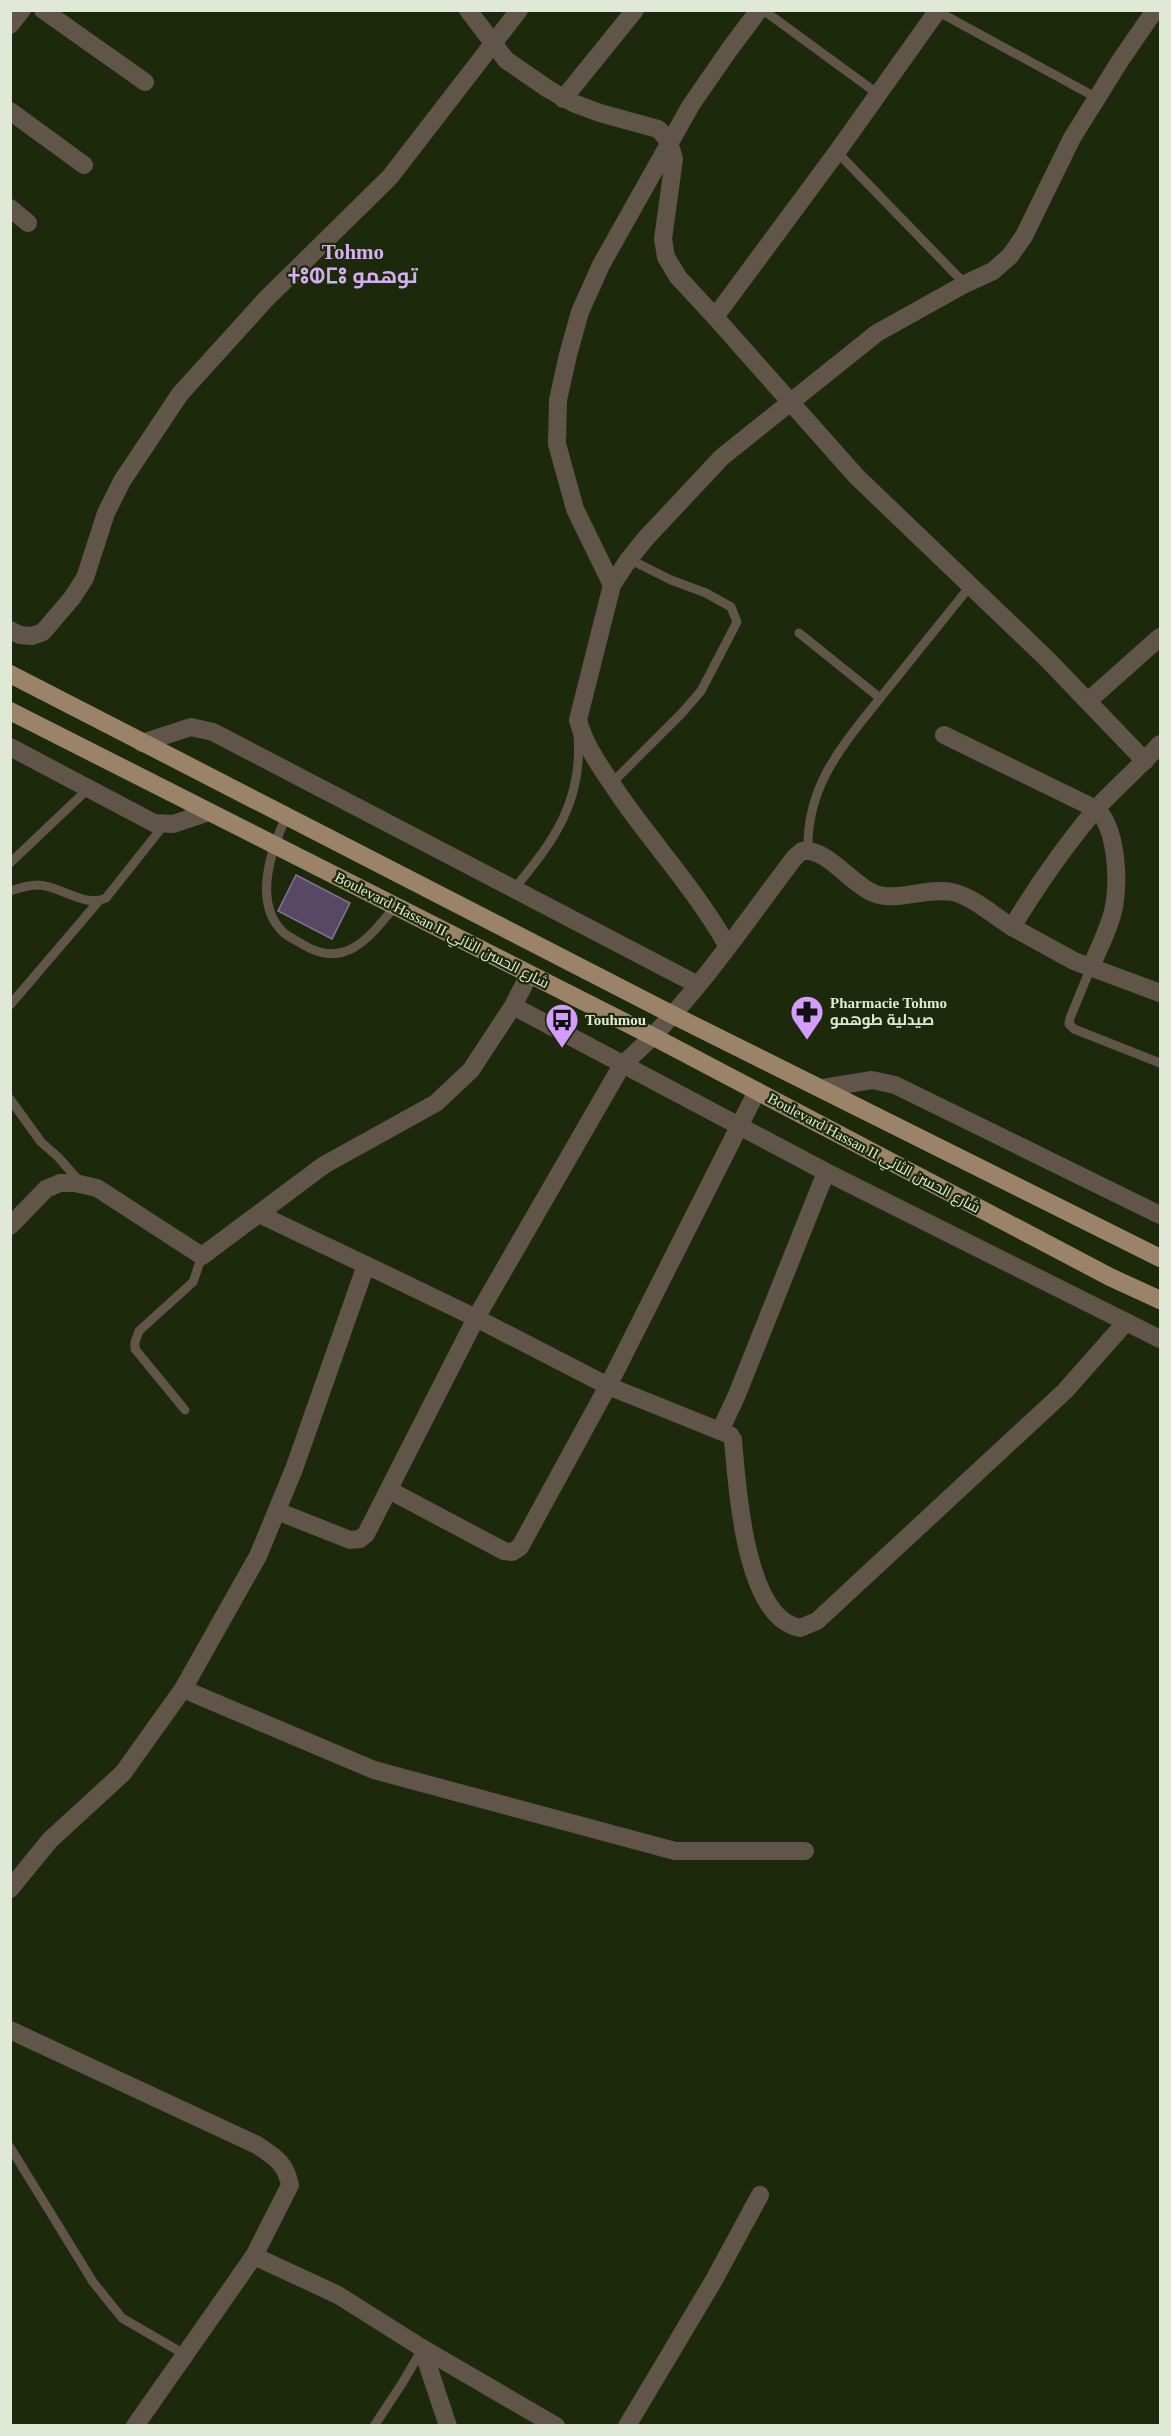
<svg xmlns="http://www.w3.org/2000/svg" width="1171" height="2436" viewBox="0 0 1171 2436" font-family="'Times New Roman',Cairo,'Noto Sans Tifinagh',serif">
<rect width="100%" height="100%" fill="#1c2a0b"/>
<path fill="#594766" stroke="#847193" stroke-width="1.5" d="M296,875L350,903L332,939L278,911Z"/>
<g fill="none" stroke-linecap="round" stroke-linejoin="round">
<g stroke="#605548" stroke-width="9">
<path d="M763,10L878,94"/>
<path d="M937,11L1097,98"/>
<path d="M837,152L965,284"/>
<path d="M799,633L880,698"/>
<path d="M611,784L681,714L701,691L737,622L731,607L706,593L671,580L629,559"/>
<path d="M287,815C272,847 252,902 283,932C288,937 296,940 302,944C345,971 370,937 395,906"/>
<path d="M808,851C806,785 843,745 881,697C911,660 941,622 971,585"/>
<path d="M10,863L89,788"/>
<path d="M514,889C554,841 583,801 578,736"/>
<path d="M10,891C19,888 29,885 38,885C62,886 84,908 106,898L164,825"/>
<path d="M1091,967L1070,1018L1069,1024L1074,1029L1160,1063"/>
<path d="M10,1005L98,902"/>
<path d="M10,1099L41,1142L58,1157L80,1182"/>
<path d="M185,1410L135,1349V1342L139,1331L193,1282L202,1256"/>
<path d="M10,2147L93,2282L122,2318L184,2354"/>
<path d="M374,2426L403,2382L422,2349"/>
</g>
<g stroke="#605548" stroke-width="18">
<path d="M43,10L145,82"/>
<path d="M468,10L506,60L548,89L573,103L600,113L658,129C668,138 671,147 674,159L663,239L666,257L678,277L715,317L857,477L1047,659L1145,761"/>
<path d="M10,25L22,10"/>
<path d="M563,99L635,10"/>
<path d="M10,111L84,165"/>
<path d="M10,208L28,223"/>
<path d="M715,317L837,152L938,10"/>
<path d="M612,585L575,509L557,444L558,400L568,355L580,312L601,265L691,105L729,50L759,10"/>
<path d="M10,630L20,635L32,636L43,632L72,598L85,578L106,513L122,481L180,394L266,299L390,177L519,10"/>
<path d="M1088,701L1160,637"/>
<path d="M944,735L1096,809C1118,828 1120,889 1112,915C1107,933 1098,950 1091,967"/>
<path d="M142,743L191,727L213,732L698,985"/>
<path d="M10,747L154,823L173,824L209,812"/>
<path d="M1012,927L1074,961L1160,993"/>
<path d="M727,945C697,892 655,846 620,796C604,772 585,747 578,720L612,585L629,559L646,538L722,457L877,333L965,284L993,271L1010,256L1024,236L1072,138L1120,61L1155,10"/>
<path d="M513,1006L826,1172L1160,1339"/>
<path d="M823,1088L872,1080L895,1085L1160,1215"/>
<path d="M259,1214L366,1265"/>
<path d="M10,1226L46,1189L60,1183H75L97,1188L202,1256L324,1165L436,1103L471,1070L513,1006L529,975"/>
<path d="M720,1431L730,1435L733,1440C737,1484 744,1618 800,1628L817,1621L1065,1391L1126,1322"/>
<path d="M389,1490L504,1551L512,1552L520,1547L608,1386L757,1091"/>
<path d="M277,1511L350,1540L360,1539L366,1534L476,1318L622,1065C690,1006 740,929 795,857L802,851C827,848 850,883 873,893C897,903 926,887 952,892C972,896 994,916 1012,927C1037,886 1064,847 1095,810C1116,787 1140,767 1160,744"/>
<path d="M183,1689L374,1770L675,1851H805"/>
<path d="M10,1889L50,1840L123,1773L183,1689L258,1556L294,1469L366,1265L476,1318L608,1386L720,1431L736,1397L826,1172"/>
<path d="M10,2030L257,2145C276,2158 285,2162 290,2185L254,2256"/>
<path d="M422,2348L556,2426"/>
<path d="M135,2426L254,2256L338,2295L422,2348L448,2426"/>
<path d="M627,2426L714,2280L760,2195"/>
</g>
<g stroke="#9b8369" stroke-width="18">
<path d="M10,674L673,1015L1160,1258"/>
<path d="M10,711L654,1037L1110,1277L1160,1300"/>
</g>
</g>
<defs>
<g id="pharmacy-pin" transform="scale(1.725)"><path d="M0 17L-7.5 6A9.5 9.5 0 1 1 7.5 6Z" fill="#d49cfc" stroke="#1c2a0b"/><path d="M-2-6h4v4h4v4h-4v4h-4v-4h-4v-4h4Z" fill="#111"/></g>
<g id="bus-pin" transform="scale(1.725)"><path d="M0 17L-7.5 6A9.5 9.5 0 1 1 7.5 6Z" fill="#d49cfc" stroke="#1c2a0b"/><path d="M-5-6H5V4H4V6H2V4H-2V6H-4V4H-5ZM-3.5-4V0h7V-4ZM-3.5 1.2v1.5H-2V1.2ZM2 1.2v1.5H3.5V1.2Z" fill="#111"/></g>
</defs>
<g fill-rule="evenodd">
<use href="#pharmacy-pin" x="807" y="1012"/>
<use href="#bus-pin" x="562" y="1020"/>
</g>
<g text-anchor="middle" stroke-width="4.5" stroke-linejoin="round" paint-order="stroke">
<g font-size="15" fill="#dfe9d6" stroke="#1c2a0b">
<text transform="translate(442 930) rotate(27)" y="5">Boulevard Hassan II شارع الحسن الثاني</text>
<text transform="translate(874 1153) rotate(28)" y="5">Boulevard Hassan II شارع الحسن الثاني</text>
</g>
<g font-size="15" font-weight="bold" fill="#dfe9d6" stroke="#1c2a0b" text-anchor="start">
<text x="830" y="1008">Pharmacie Tohmo<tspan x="830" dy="17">صيدلية طوهمو</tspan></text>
<text x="585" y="1025">Touhmou</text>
</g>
<g font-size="21" font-weight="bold" fill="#d4aef1" stroke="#1c2a0b">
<text x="353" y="259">Tohmo<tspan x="353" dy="24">ⵜⵓⵀⵎⵓ توهمو</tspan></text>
</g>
</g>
<rect width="1171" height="2436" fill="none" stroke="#dfe9d6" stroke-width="24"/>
</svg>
